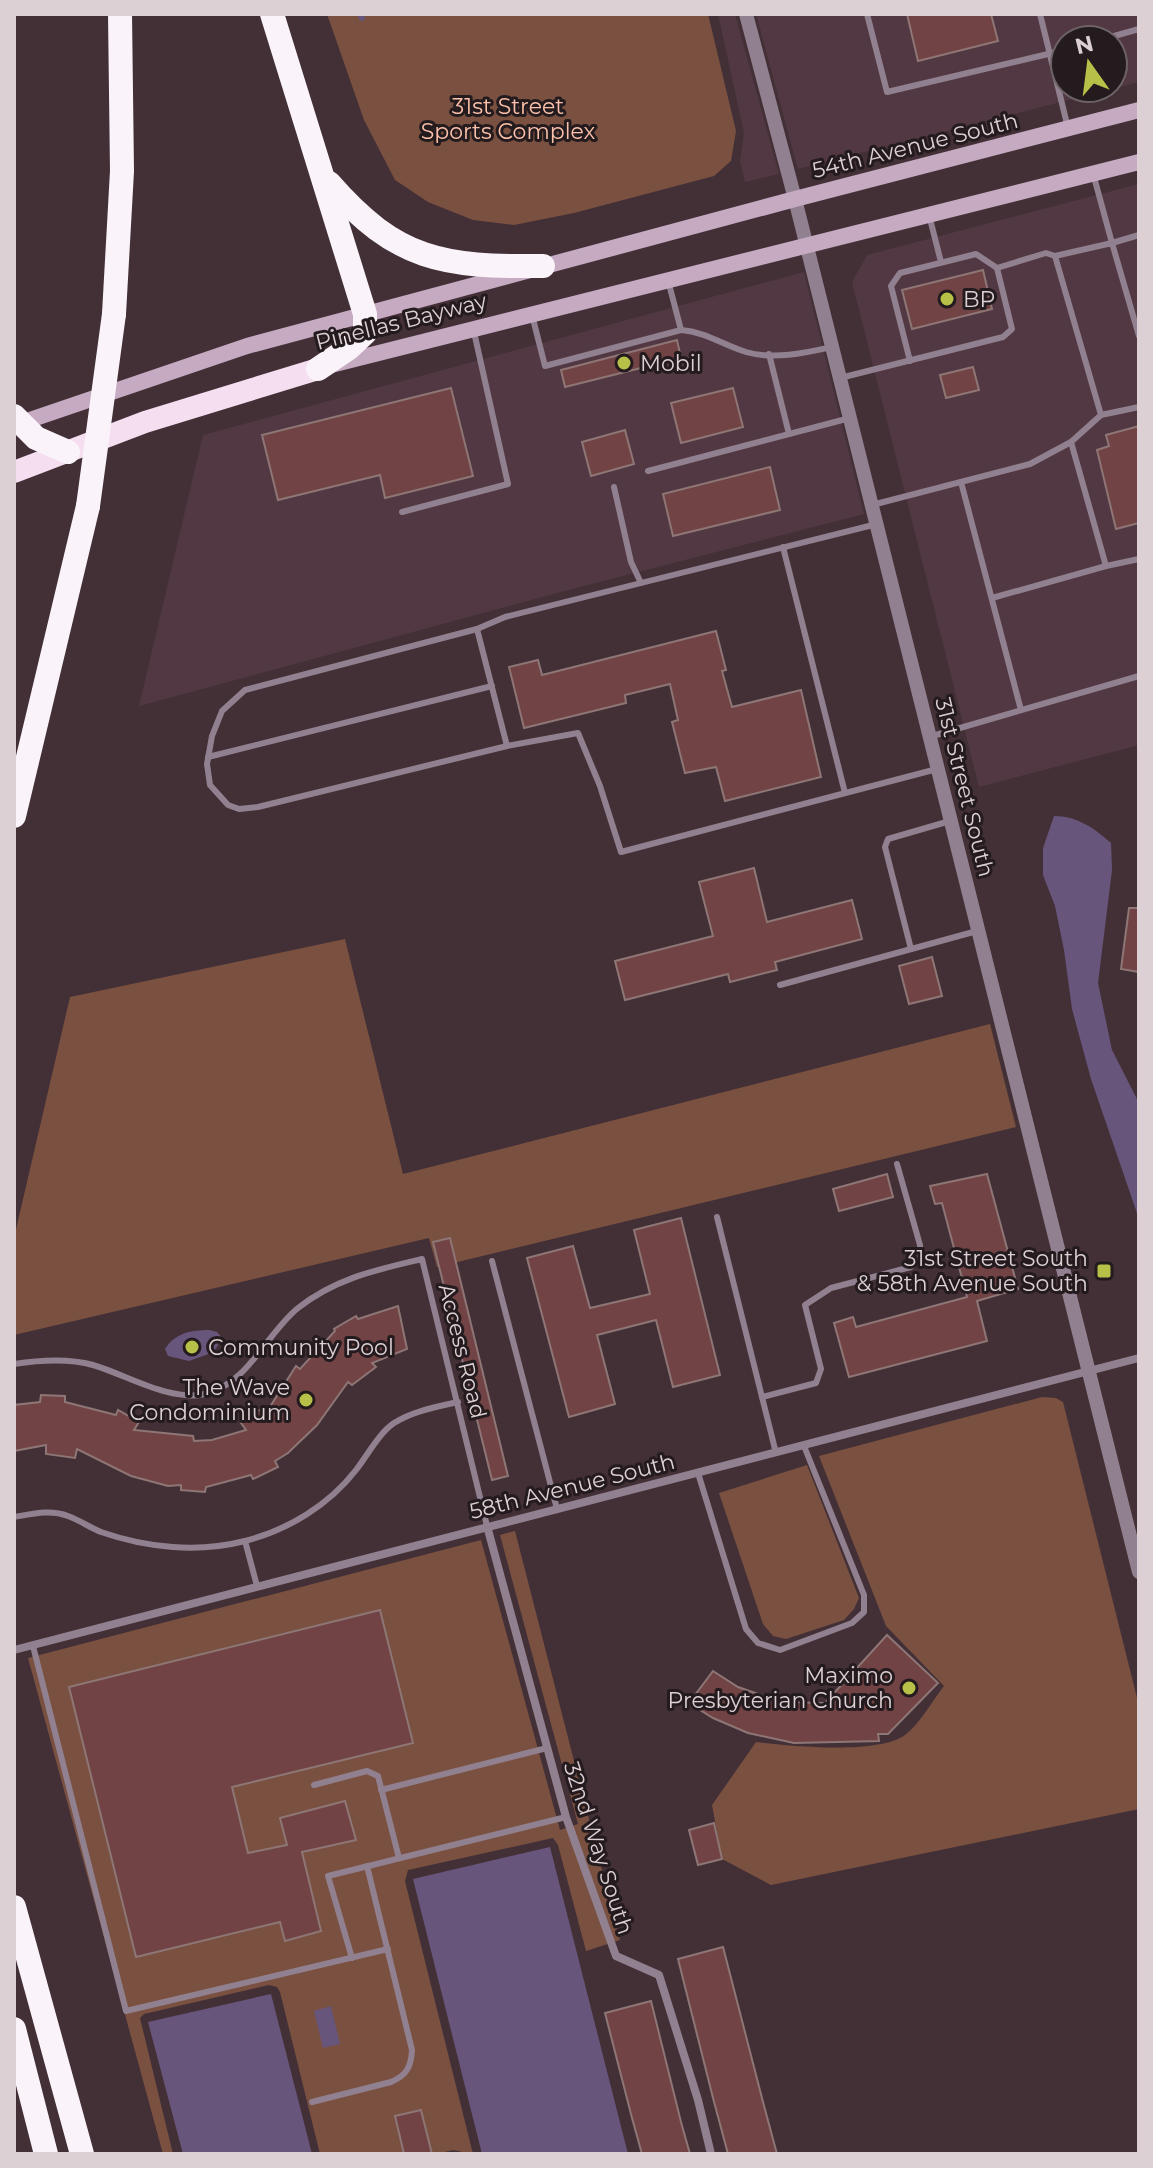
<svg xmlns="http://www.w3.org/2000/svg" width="1153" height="2168" viewBox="0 0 1153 2168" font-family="Montserrat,sans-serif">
<rect width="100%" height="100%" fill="#433037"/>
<g fill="#523842" fill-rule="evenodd">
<path d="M718,14H735L779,174L745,182L740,161L744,133Z"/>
<path d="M756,14H1139V82L798,169ZM1065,40H1113V88H1065Z"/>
<path d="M1139,184V745L979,787L852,282L867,255Z"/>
<path d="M804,272L864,514L576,588L139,706L203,435Z"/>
</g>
<g fill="#7a5040">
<path d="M327,14H708L736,131L731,161L714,176L574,213L514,225L473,220L428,202L395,180L364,120Z"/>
<path d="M345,939L403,1174L990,1024L1016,1127L437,1267L429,1238L14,1335V1238L70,997Z"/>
<path d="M1042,1397L1056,1398L1063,1402L1139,1706V1809L771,1885L722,1859L712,1805L756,1742C789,1746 878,1755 905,1735C920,1724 932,1701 944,1686L886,1626L819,1456Z"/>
<path d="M807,1465L859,1598L854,1609L844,1620L786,1639L773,1636L763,1624L719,1493Z"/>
<path d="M515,1531L620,1940L586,1951L558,1845L553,1838L408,1870L405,1881L473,2154L453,2150L436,2154H320L280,1992L277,1987L269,1985L144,2014L140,2018L173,2154H163L28,1658L481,1540L560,1830L578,1824L500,1535Z"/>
</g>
<g fill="#68557b">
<path d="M1054,816C1077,816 1094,828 1111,843L1112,870L1098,983L1112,1050L1139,1103V1219L1091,1079L1072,1009L1064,950L1055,906L1043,875V848Z"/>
<path d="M209,1330L217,1332L222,1338L214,1352L189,1361L168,1356L165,1349C175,1333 191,1330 209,1330Z"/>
<path d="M550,1847L628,2154H482L413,1879Z"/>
<path d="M271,1994L312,2154H183L148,2022Z"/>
<path d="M331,2006L340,2044L323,2048L314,2011Z"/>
</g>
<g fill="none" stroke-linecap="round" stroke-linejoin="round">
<path stroke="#68557b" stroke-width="6" d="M360,14L362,18"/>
</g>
<g fill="#724344" stroke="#8d7675" stroke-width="2">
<path d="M907,14H991L998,41L918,61Z"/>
<path d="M983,270L992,309L912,329L902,290Z"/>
<path d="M677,340L681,358L565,387L561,370Z"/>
<path d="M973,367L979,390L946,398L940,375Z"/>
<path d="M451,388L473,476L385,498L380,475L278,500L262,435Z"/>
<path d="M733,388L743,427L681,443L671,403Z"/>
<path d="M1139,426V523L1116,529L1097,450L1109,446L1106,435Z"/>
<path d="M625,430L634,464L591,476L582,442Z"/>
<path d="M770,467L780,510L673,536L663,494Z"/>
<path d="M716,631L726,670L722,671L732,707L801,690L821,777L725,801L716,767L685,773L672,722L678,720L670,684L625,695L626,703L524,728L509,667L538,660L542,675Z"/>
<path d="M754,868L767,922L852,900L862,939L775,962L777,970L730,982L728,974L625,1000L615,961L713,936L699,882Z"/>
<path d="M1129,908H1139V972L1121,969Z"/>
<path d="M932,957L942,996L909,1004L899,966Z"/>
<path d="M887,1174L893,1197L839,1211L833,1189Z"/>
<path d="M987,1174L1018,1289L977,1301L987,1341L849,1377L834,1323L853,1317L856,1327L967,1297L942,1203L935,1204L930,1186Z"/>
<path d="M681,1218L720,1375L673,1387L656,1320L597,1335L615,1404L569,1417L527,1258L573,1246L590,1308L650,1294L634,1230Z"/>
<path d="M450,1238L508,1476L492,1480L433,1242Z"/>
<path d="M398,1306L407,1349L372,1363L376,1367L352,1385L348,1382L317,1425L288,1453L275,1461L278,1467L253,1479L251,1475L206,1487L205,1492L181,1490V1485L168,1486L131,1476L77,1449L75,1458L46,1454V1445L14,1451V1405L40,1402L41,1395L65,1396V1402L116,1415L118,1410L139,1422L134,1430L193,1436L194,1441L212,1440L246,1430L241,1423L261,1409L266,1413L296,1366L300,1369L335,1331L334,1329L356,1316L358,1319Z"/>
<path d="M380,1610L413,1743L232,1787L248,1853L287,1845L280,1818L345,1801L356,1840L302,1852L321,1931L285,1941L280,1922L136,1957L69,1687Z"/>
<path d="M887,1635L938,1683L888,1734H878L879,1741L794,1743L748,1733L713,1718L689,1703L713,1671L738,1687L781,1702L825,1703Z"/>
<path d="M714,1823L722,1859L698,1865L689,1830Z"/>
<path d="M723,1947L763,2102L777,2154H728L713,2098L678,1959Z"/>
<path d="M651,2001L681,2122L690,2154H642L632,2118L605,2013Z"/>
<path d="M421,2110L432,2154H404L395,2116Z"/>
</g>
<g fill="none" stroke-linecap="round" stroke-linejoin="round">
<g stroke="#91808f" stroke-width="6">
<path d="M867,14L887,92L1065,50"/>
<path d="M1040,14L1068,128"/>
<path d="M1100,40L1139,29"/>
<path d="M1094,177L1112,243L1139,235"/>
<path d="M929,215L941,262"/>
<path d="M532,315L545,366L681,330L669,284"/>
<path d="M681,330C706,332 723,345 746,352C774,360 805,353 832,347"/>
<path d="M769,354L789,434"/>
<path d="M910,361L891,286L900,273L976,254L997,268"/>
<path d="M840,378L1003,337L1012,329L997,268L1046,253L1055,256"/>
<path d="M1101,415L1139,407"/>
<path d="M1071,442L1106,566L1139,559"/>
<path d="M648,471L850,418"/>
<path d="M961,482L1021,710"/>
<path d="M614,487L631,562L641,583"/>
<path d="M872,505L1030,464L1071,442L1101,415L1055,256L1112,243L1139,336"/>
<path d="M402,512L508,484L474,332"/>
<path d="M877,524L505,617L477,629L507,746L578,733L600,786L621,852L937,769"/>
<path d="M783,547L845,793"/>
<path d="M992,598L1106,566"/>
<path d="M477,629L245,690L222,711L212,736L207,764L210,785L228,805L239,809L258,807L507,746"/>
<path d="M929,737L1139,676"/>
<path d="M208,757L492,686"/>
<path d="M911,949L885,847L888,839L950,821"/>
<path d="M780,985L977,931"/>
<path d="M717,1217L776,1453"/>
<path d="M492,1261L557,1509"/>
<path d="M14,1364C40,1360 68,1358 93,1365C127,1375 170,1402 205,1394C248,1384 266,1334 298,1308C336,1278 376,1270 422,1259L487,1526"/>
<path d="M762,1397L816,1383L821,1369L805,1305L831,1288L911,1267L920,1258V1245L897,1164"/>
<path d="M698,1473L746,1629L758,1643L780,1650L852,1623L864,1612V1595L804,1446"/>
<path d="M14,1517C32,1514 50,1509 68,1516C79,1520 89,1527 101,1532C147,1548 198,1553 245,1541C288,1530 329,1505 356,1470C367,1456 379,1433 394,1423C413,1411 436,1407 458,1402"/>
<path d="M245,1541L257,1586"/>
<path d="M33,1646L126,2011L388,1949"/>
<path d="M314,1785L367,1771L378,1776L399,1858"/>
<path d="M381,1790L547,1748"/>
<path d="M352,1958L328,1876L566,1817"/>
<path d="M312,2102L391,2082C407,2075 411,2067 412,2050L367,1866"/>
</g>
<g stroke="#91808f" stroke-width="8">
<path d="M487,1526L566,1817L616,1956L659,1975L698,2100L711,2154"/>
<path d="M14,1650L1139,1358"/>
</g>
<path stroke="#91808f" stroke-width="14" d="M746,14L795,199L1139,1572"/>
<g stroke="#c5aac1" stroke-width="16">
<path d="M331,365L1139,162"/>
<path d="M15,425L247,346L795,199L1139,110"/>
</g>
<path stroke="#f4def0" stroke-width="22" d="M14,472L145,422L318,369"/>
<g stroke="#fbf3fa" stroke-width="24">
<path d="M272,14L365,314V333L349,348L318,369"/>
<path d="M329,183C397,261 443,267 543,266"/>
<path d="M114,314L122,171L120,14"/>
<path d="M14,416L36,438L68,452"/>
<path d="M14,816L88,506"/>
<path d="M14,1907L82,2154"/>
<path d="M14,2029L46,2154"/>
</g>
<path stroke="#fbf3fa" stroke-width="24" d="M88,506L114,314"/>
</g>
<g fill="#b7c148" stroke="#231b1e" stroke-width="3">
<circle cx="947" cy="299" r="8"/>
<circle cx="624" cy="363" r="8"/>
<rect x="1096" y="1263" width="16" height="16" rx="4"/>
<circle cx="192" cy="1347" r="8"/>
<circle cx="306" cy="1400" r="8"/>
<circle cx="909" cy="1688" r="8"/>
</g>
<g text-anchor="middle" stroke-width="6" stroke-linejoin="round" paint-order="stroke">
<g font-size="22" fill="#fcc1aa" stroke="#231b1e">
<text x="508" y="114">31st Street<tspan x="508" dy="25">Sports Complex</tspan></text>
</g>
<g font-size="22" fill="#ddd0d4" stroke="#231b1e">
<text transform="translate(915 145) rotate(-14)" y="8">54th Avenue South</text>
<text transform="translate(401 321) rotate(-14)" y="8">Pinellas Bayway</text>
<text transform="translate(965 787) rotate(76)" y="8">31st Street South</text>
<text transform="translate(463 1351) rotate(76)" y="8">Access Road</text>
<text transform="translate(572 1486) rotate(-14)" y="8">58th Avenue South</text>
<text transform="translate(599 1848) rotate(72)" y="8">32nd Way South</text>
</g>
<g font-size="22" fill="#ddd0d4" stroke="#231b1e" text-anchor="start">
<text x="963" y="307">BP</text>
<text x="640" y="371">Mobil</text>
<text x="1088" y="1266" text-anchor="end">31st Street South<tspan x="1088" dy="25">&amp; 58th Avenue South</tspan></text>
<text x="208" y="1355">Community Pool</text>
<text x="290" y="1395" text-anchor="end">The Wave<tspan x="290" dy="25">Condominium</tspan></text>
<text x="893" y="1683" text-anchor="end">Maximo<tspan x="893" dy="25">Presbyterian Church</tspan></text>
</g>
</g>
<rect width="1153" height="2168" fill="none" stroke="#ddd0d4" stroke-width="32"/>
<g transform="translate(1089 64) rotate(346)"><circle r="38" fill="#231b1e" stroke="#6d6367" stroke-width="2"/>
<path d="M0-6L14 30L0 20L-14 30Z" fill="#b7c148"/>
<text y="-12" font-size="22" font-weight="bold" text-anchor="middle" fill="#ddd0d4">N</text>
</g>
</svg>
